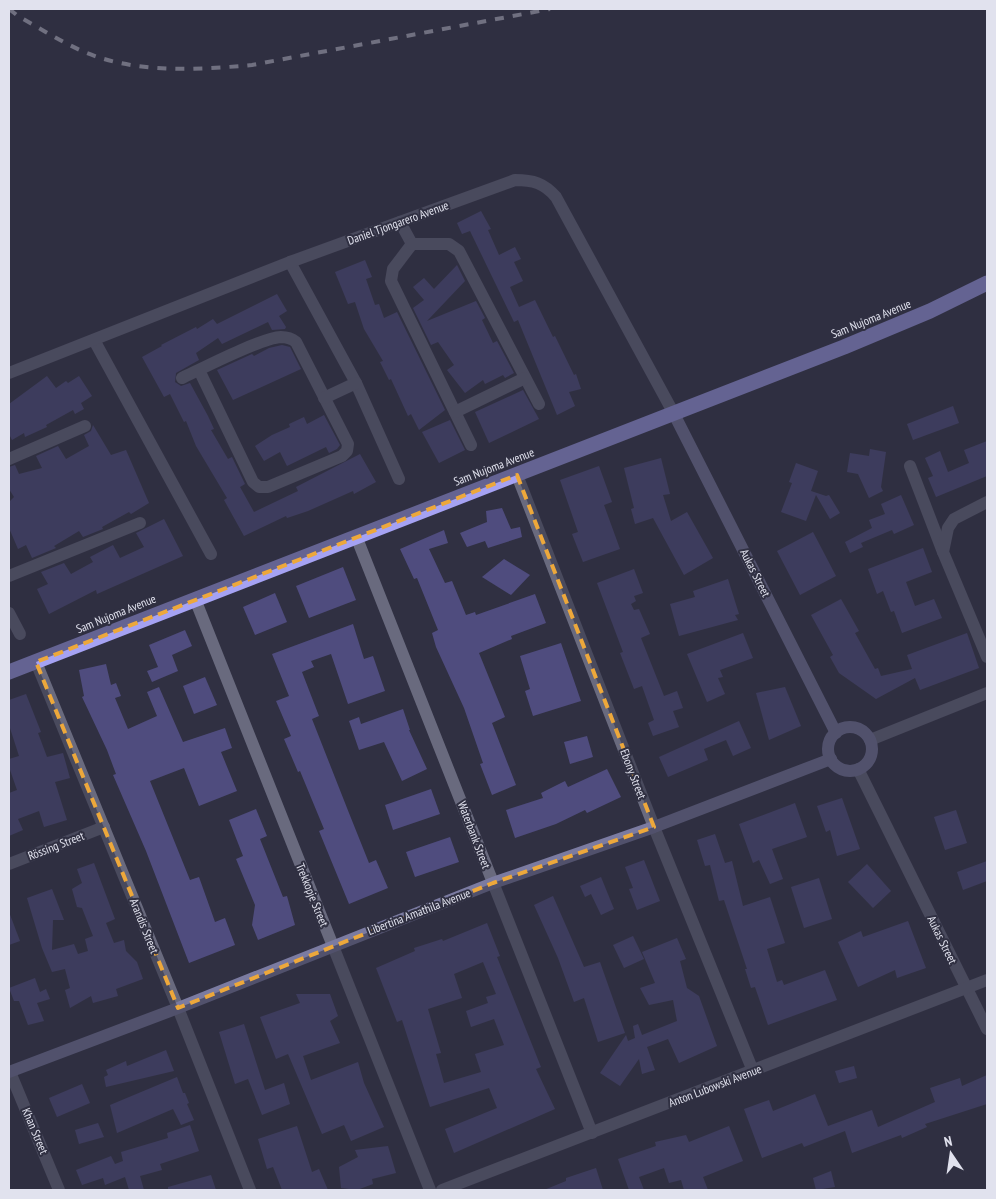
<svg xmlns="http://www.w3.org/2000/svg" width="996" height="1199" viewBox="0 0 996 1199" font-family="'PT Sans Narrow',sans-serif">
<rect width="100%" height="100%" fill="#303042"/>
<g fill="#4f4c7e" fill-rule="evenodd">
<path d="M481,211L491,229L488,230L499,255L515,247L521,259L514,262L523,281L510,287L519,307L535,300L553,337L555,336L574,375L576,374L581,389L569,392L575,406L557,415L518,320L514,322L470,231L462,234L457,223Z"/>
<path d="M365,260L372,277L366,279L375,305L379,304L384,318L397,312L445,410L419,430L411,414L408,416L391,379L389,380L380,362L383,361L364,329L355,302L348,304L335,272Z"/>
<path d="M457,265L465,281L427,321L476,301L485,318L482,320L493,343L497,341L514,373L505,378L503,375L485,384L483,380L465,393L447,370L454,365L438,342L431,345L413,308L424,300L413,287L424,278L434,289Z"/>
<path d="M277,294L287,311L279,316L286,327L285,329L272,330L268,322L222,344L218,338L196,353L199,360L176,373L175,382L181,386L190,383L208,416L214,429L211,430L228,459L232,457L245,484L240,487L254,512L298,491L296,487L360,454L376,482L354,494L353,491L308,511L287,518L286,516L244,536L224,500L227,498L196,446L186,421L184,422L170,394L164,397L142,357L162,346L161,345L196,327L197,329L213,319L217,324Z"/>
<path d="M282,345L290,347L301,369L233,400L217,370L252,354L254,356L269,348Z"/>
<path d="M47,376L56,388L66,381L68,383L79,376L92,396L81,403L84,409L75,414L73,410L46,425L47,427L25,437L24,433L12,440L9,434V404Z"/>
<path d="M523,390L539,419L489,443L475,412Z"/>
<path d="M953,406L959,423L913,440L907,424Z"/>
<path d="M324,415L340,445L337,449L329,453L326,447L287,466L280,452L264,461L255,446L272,435L290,427L289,424L304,417L307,424Z"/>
<path d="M450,420L465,450L439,463L422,432Z"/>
<path d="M93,425L111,455L126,450L149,503L131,514L129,512L102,527L103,529L83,537L79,531L54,546L56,548L32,558L26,545L18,549L9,528V502L14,497L9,489V467L15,465L19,474L42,468L36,456L58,446L66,459L89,446L84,435L91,431Z"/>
<path d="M987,441V476L936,497L928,478L933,476L925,458L940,451L948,472L969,463L964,450Z"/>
<path d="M870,449L886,452L881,487L883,491L869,498L858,474L847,472L850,453L869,456Z"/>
<path d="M661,458L670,494L663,495L671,521L687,512L713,558L684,575L653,518L635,524L631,509L634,508L624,468Z"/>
<path d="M796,463L818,471L811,491L826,496L829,495L840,513L830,519L816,495L806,521L781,512L792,483L789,482Z"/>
<path d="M599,466L612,502L604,505L620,549L583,562L572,534L578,532L560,480Z"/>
<path d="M901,495L914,525L894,534L892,530L861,543L863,547L850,553L845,542L872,528L869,520L885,514L881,504Z"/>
<path d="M502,508L511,529L520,527L522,537L488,548L485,541L467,547L460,533L487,522L486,511Z"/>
<path d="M164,519L183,556L97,594L96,590L49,614L37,589L48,584L41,572L64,563L71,574L93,562L90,557L113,545L120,558L144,547L136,533Z"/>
<path d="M444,530L448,543L429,549L445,583L452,581L466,615L475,612L476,615L535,594L546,623L511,636L512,639L479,653L505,717L492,723L516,785L492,795L480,764L483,763L464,708L436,647L432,633L438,630L417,578L414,579L400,549Z"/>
<path d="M813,532L836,576L800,595L777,551Z"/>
<path d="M923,548L932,572L906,582L915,606L934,599L942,618L902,633L894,611L891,612L883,591L877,594L868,569Z"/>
<path d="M504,559L530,575L511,595L482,577Z"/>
<path d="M343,567L356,600L309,618L296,586Z"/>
<path d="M634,569L643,593L634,596L636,601L631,604L634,610L639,609L650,634L641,638L664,696L677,691L683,708L673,711L679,727L653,736L648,723L654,720L642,686L634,689L620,653L623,652L597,583Z"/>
<path d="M728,579L739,614L735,615L738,620L679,636L670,604L695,597L693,591Z"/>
<path d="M275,593L287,622L255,635L243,607Z"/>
<path d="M841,599L859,631L855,633L875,669L878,668L881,676L912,669L907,655L967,633L979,668L920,690L915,678L876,699L839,673L830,657L833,655L811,615Z"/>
<path d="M353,624L364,659L373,656L385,691L348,704L331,654L311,661L314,667L302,672L319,716L312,719L347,808L369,863L376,860L388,888L349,904L319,831L324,829L300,771L298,772L284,739L291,736L276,701L289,696L272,654Z"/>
<path d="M185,630L192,646L172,655L178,671L152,682L147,671L158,667L149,645Z"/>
<path d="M743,633L753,658L720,670L723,677L718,678L725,694L707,702L687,654Z"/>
<path d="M561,643L581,701L533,716L525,691L530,689L520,656Z"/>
<path d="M106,664L111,685L116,683L121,696L115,698L128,729L157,716L147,692L159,687L183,742L225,728L232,748L221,752L237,791L199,806L184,768L150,781L190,880L199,877L215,922L225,918L235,945L189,963L146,851L113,775L116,774L107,750L82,697L84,696L79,670Z"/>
<path d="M205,677L217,705L194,714L183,686Z"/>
<path d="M785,687L801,726L769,740L756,693Z"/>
<path d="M26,694L41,732L38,733L47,757L63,753L70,778L55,782L67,820L44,827L39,811L18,819L23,830L9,836V793L17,790L9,767V759L19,756L9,725V700Z"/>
<path d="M403,709L410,730H409L427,769L402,781L384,742L359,750L349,721L359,717L361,724Z"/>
<path d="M739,721L751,748L733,756L726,740L704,749L708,760L668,777L659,757Z"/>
<path d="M587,736L593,757L570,764L564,742Z"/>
<path d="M607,769L621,797L587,813L585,810L556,824L515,838L506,810L543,798L541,793L565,781L568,787Z"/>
<path d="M431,789L440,814L393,830L385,805Z"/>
<path d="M842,798L860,849L837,856L830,830L826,832L817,806Z"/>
<path d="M795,803L807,837L772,849L783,879L770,884L759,860L753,863L739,824Z"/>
<path d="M256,809L267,836L260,839L283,897L287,896L295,925L258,940L252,925L255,905L236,859L243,856L229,820Z"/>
<path d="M956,810L967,843L945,850L934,817Z"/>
<path d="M715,834L725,863L732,861L743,906L770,897L785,943L767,949L777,982L782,980L784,985L825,970L837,1000L768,1025L755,987L751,988L745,969H747L724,900L719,901L710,865L705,866L697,840Z"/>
<path d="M450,837L459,862L415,877L406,852Z"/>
<path d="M644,860L660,901L637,910L629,889L633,888L625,867Z"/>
<path d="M987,861V881L963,890L957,872Z"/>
<path d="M94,863L115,919L106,923L114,943L124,940L126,951L137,962L143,979L116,989L118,996L93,1003L91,996L70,1008L65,990L70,988L65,969L52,972L42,948L27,898L52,889L64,920H53L52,950L74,944L78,954L88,951L85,939L93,936L82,908L77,907L72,889L82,883L77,869Z"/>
<path d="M867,864L891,891L873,908L848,882Z"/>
<path d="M601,877L614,909L601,915L591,894L585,897L580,886Z"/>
<path d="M819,878L832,919L804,928L791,887Z"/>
<path d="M553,896L584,967L600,962L625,1033L598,1042L584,998L574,1002L558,958L534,905Z"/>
<path d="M9,912L20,941L9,945Z"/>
<path d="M908,921L926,968L897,978L895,970L858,987L838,942L861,931L863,937Z"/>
<path d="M487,923L500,956L497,957L541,1067L536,1069L555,1109L454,1153L445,1129L497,1108L489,1088L430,1107L402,1020L397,1022L376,968L415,951L414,948L442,939L443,941ZM483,962L496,994L486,997L488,1003L466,1011L471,1027L494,1019L504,1045L475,1054L481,1072L444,1083L436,1054L441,1053L428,1009L462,998L454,974Z"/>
<path d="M633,936L644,959L624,968L613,945Z"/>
<path d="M677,938L686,959L680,961L687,988L699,996L717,1046L679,1063L668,1039L647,1047L655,1070L642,1074L639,1059L620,1086L600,1073L626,1035L628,1041L635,1038L633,1026L638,1024L642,1035L677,1021L673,1000L649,1005L640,988L655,983L642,952Z"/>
<path d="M35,978L40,992L46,989L50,999L37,1003L44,1021L28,1025L19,1001H14L9,988Z"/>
<path d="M296,994H330L338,1016L330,1021L340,1043L303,1056L311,1080L358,1062L364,1083L384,1127L351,1141L344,1125L322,1134L288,1054L276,1059L260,1017L300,1003Z"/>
<path d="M244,1024L265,1090L284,1083L290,1104L262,1115L248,1079L235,1084L219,1032Z"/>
<path d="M166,1050L174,1071L106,1087L104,1077L108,1075L106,1070L126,1061L127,1066Z"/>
<path d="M854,1066L857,1078L839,1083L835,1071Z"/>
<path d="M987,1075V1104L925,1124L927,1127L902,1138L901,1135L852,1153L845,1131L804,1147L802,1143L762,1158L744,1109L769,1100L773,1111L815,1094L828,1126L872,1110L878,1127L935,1102L930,1088L960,1078L962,1086Z"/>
<path d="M177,1077L183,1093H185L189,1103L187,1104L194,1120L181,1125L173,1109L117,1133L110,1105Z"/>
<path d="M82,1084L90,1103L57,1117L49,1098Z"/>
<path d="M98,1123L104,1137L79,1144L75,1130Z"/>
<path d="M190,1125L199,1151L160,1164L162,1170L140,1176L144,1190H129L125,1177L105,1185L103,1178L82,1185L76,1170L111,1156L115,1164L123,1161L121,1152L168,1138L167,1133Z"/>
<path d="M297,1126L312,1172L319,1169L328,1190H282L273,1167L267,1169L258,1139Z"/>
<path d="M729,1126L743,1161L703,1177L708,1190H684L681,1180L669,1183L664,1168L639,1177L644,1190H629L618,1159L656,1146L655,1142L686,1135L689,1142Z"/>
<path d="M388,1146L396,1173L372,1179L373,1184L357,1190L341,1188L339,1167L358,1157L355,1150Z"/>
<path d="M596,1168L603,1190H544L566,1181V1178Z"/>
<path d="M831,1171L835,1187L816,1190L813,1178Z"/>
<path d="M211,1175L216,1190H168V1187Z"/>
</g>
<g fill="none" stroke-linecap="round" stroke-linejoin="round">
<g stroke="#696a7e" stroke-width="12">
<path d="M400,222L412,244"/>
<path d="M412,244L393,269L391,281L471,445"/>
<path d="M412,244H449L459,251L539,404"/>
<path d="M290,262L356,383L399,479"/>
<path d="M94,340L211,554"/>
<path d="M9,373L290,262L515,180C533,180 544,183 556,197L673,412"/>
<path d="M182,378C203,368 261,338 281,337C287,337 291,338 296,342L348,444L347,451L342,456L268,487H259L253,482L199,370"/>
<path d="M324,398L356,383"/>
<path d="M455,412L525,378"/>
<path d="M9,459L85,426"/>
<path d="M910,466L943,552"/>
<path d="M517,475L654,827L753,1071"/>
<path d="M987,502L954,519L948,528L943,552L987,657"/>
<path d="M356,536L592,1133"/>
<path d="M9,576L140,523"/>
<path d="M195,599L430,1190"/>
<path d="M9,613L20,634"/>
<path d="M36,662L178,1008L250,1190"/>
<path d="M870,740L987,693"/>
<path d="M858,769L987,1029"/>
<path d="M9,864L104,827"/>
<path d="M10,1072L59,1190"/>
<path d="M442,1190L987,980"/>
</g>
<g stroke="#7b7ba1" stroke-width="12">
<path d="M673,412L836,733"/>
<circle cx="850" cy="749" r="22"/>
<path d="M9,1072L178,1008L493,883L654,827L831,759"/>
</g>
<path stroke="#a5a2f3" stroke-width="15" d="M9,672L844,347L930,311L987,283"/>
<path stroke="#bebecc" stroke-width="4" stroke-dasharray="9 9" stroke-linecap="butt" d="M9,9L18,16C39,28 60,41 82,51C135,74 196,70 252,65L550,9"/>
</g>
<path d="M0 0H996V1199H0ZM517,475L654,827L493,883L178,1008L36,662Z" fill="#303042" fill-opacity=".55" fill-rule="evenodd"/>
<path fill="none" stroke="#eda83b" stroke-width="4" stroke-dasharray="10 6" stroke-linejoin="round" d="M517,475L654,827L493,883L178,1008L36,662Z"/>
<g text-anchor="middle" stroke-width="4" stroke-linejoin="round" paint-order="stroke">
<g font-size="12" fill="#e1e2ee" stroke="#303042">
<text transform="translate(398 223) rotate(-20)" y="4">Daniel Tjongarero Avenue</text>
<text transform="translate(871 319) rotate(-22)" y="4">Sam Nujoma Avenue</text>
<text transform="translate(494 467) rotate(-21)" y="4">Sam Nujoma Avenue</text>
<text transform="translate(755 573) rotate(63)" y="4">Aukas Street</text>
<text transform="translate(116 614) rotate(-22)" y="4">Sam Nujoma Avenue</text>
<text transform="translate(633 774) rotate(69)" y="4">Ebony Street</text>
<text transform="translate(474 835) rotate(69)" y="4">Waterbank Street</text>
<text transform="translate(56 846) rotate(-21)" y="4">Rössing Street</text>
<text transform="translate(312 895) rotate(68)" y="4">Trekkopje Street</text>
<text transform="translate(419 912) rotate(-21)" y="4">Libertina Amathila Avenue</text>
<text transform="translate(144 926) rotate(68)" y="4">Arandis Street</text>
<text transform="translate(942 940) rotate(64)" y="4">Aukas Street</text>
<text transform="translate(715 1086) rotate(-21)" y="4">Anton Lubowski Avenue</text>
<text transform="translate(35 1131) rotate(67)" y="4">Khan Street</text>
</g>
</g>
<rect width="996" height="1199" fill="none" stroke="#e1e2ee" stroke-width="20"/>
<g transform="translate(951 1154) rotate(347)" stroke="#303042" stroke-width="4" paint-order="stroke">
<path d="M0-4L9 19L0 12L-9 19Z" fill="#e1e2ee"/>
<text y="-8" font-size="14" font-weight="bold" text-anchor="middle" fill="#e1e2ee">N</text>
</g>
</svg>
